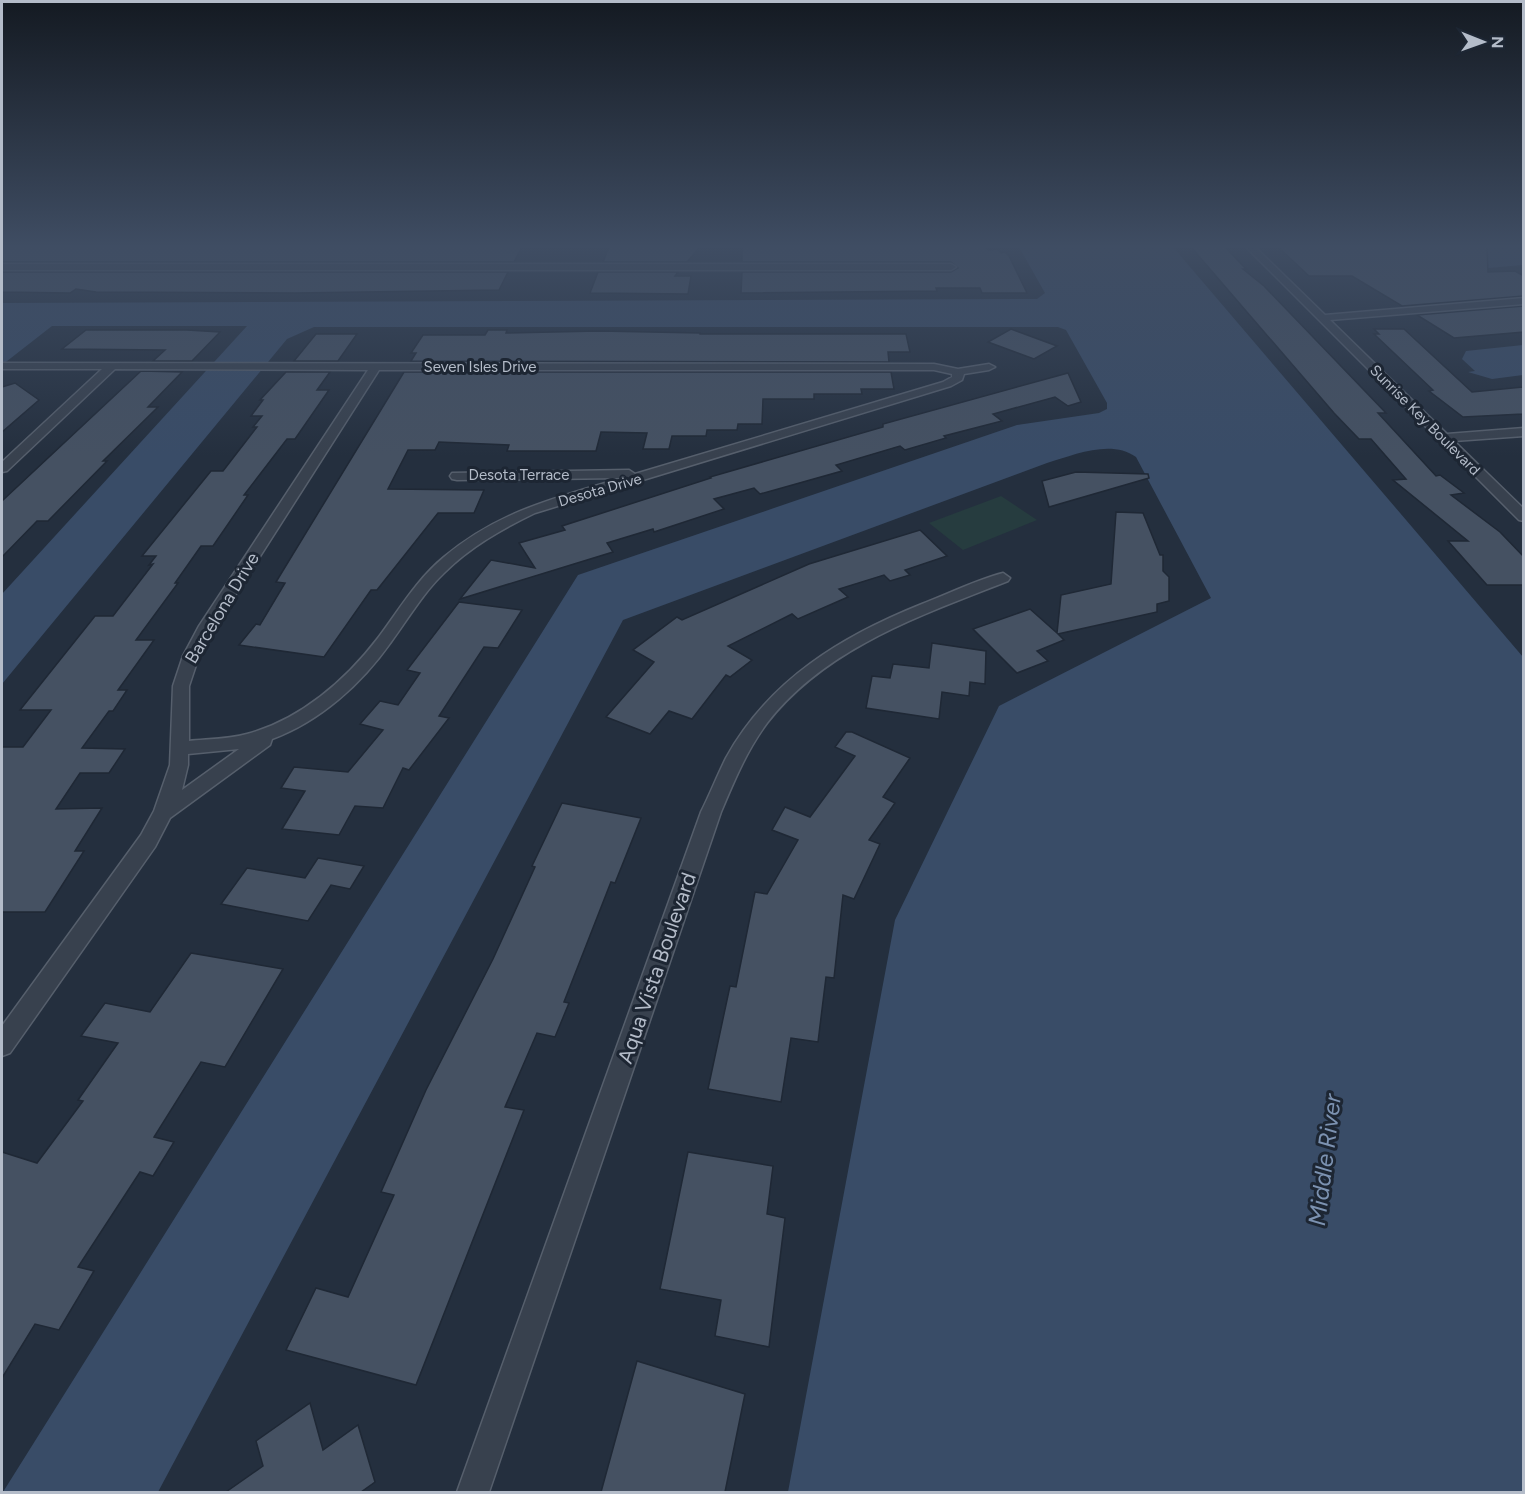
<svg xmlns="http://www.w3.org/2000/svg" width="1525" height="1494" viewBox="0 0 1525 1494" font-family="Figtree,sans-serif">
<rect width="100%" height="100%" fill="#242f3e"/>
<path fill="#263c3f" d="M1001,496L1037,520L963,550L929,523Z"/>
<g fill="#394c67">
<path d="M1019,247H1173L1523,657V1492H788L895,920L999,706L1211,598L1136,457C1111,439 1074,455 1047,463L623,620L158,1492H3L578,575L1017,425L1099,413L1107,409V403L1066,330L1058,327H314L287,339L2,684V594L247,326H52L2,365V303L1037,299L1045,293Z"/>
<path d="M1483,247H1523V265L1373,278L1350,257Z"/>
<path d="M1523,345V375L1492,379L1468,372L1475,371L1462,359L1466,351Z"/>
</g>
<g fill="#455162" stroke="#1f2835" stroke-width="1.5">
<path d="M2,247H522L514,262H2Z"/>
<path d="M609,247H700L687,262H603Z"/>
<path d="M742,247H985L989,250L997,249L1001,253L1005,252L1009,256L1027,293H982L980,288H936L937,291L741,293L742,272H951L958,268L951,262H742Z"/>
<path d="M1191,247H1225L1246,269H1243L1264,286L1386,413H1378L1436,476L1440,475L1464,493L1451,495L1500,532L1524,557V585H1487L1448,541H1468L1393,480L1406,479L1371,439H1359L1334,413Z"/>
<path d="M1278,247H1487L1488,272L1515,271L1524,276V296L1402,306L1352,276H1309Z"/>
<path d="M2,272H508L499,290L295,293L96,292L76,289L70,293L2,292Z"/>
<path d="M598,272H678L675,276H691L688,294L590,293Z"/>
<path d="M1524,306V332L1454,338L1417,315Z"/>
<path d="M1011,329L1057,346L1034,359L988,342Z"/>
<path d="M1374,329H1404L1472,392L1523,387V414L1463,417L1429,391L1433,390L1374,334H1379Z"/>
<path d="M86,330H187L220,332L192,361H153L165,350L62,349Z"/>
<path d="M488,330H507L506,333L599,331L700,333V334H906L910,352H888L889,362L411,361L416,353H411L423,335H485Z"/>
<path d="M316,334H357L338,361H294Z"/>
<path d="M141,371L182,372L148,407H158L103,461H107L48,521H37L2,557V501Z"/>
<path d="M286,372H330L317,390H329L295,439H287L244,495H248L213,546H201L175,583H178L136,640H154L118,690H127L113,711H109L82,748L125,749L109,773H80L56,809L102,808L75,851H84L45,912H2V747H23L51,710H20L95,616H113L153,564L149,565L156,556H142L211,471H223L257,427H253L262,416H251L263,400H260Z"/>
<path d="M404,372H891L894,389H861L862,394H814V399H763L762,424H738L737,430H707L706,436H672L669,449H643L647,433L601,432L596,451H507L509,445L439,442L435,450H408L388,489L484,490L474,513H438L377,590H371L324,657L239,645L256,624L260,625L285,583L276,582Z"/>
<path d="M1068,373L1081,402L1068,406L1055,397L993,414L1002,421L944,436L946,438L905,450L900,446L836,465L842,471L760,494L754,488L714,499L724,509L654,532L653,529L607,543L613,552L460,599L491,560L535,568L519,543L565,530L562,526L711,478L710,477L883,427V424Z"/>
<path d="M15,383L39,400L2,432V387Z"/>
<path d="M1076,472L1148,474L1149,478L1049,507L1042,481Z"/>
<path d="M1116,512L1143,513L1160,555H1163V571L1169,577V601L1157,604V612L1058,634L1064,640L1037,651L1048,661L1017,673L973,629L1030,609L1057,633L1061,595L1111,584Z"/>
<path d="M920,530L947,556L905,570L910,575L890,581L884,575L839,589L848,597L798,619L792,614L728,646L752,660L730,677L726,675L692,719L669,711L650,734L606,717L654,662L633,650L677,617L682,620L809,564Z"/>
<path d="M459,602L522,610L498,648L484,647L439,716L449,718L409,770L403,768L383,808L355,806L339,835L282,829L305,791L281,788L294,767L348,772L383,730L360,724L380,701L398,705L420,673L407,670Z"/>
<path d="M932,643L986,651L985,684L970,682L969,696L942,692L939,719L866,708L872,676L890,678L893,664L929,668Z"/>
<path d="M846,732H852L910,758L883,797L895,803L869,840L880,844L854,899L843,895L834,978L826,977L818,1042L791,1038L781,1102L708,1089L730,986L736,987L755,892L767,894L798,840L772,830L785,807L810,817L855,756L835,747Z"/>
<path d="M562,803L641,818L615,883L611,882L564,1002L569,1003L555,1037L537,1033L505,1107L524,1110L416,1385L286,1350L316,1288L348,1297L394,1195L381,1192L426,1090L493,959L535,867L532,866Z"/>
<path d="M318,858L364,866L350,889L331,885L308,921L221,904L247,868L305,878Z"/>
<path d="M191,953L283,969L225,1067L201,1062L154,1137L174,1142L153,1176L140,1172L78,1267L94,1271L59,1330L35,1324L2,1378V1152L37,1163L83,1101L78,1100L118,1043L81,1036L105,1003L150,1012Z"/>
<path d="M688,1152L773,1166L767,1214L785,1218L769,1347L715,1336L721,1300L660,1289Z"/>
<path d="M637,1361L745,1394L725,1492H601Z"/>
<path d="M310,1403L323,1450L358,1425L375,1482L361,1492H226L263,1466L256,1441Z"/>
</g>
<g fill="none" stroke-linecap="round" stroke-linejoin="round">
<g stroke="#565f6c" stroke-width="3">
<g id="minor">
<path d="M1246,247H1255L1325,315L1524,298V304L1330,320L1447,434L1524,428V436L1454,441L1524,509V521L1519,520Z"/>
<path d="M2,264H951L956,267L951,270H2Z"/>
<path d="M2,363L934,364L958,369L989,364L995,367L989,370L964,374L962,380L951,386L535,513C502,529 470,547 444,573C423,593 408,619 391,642C362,683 321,721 272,739L270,745L170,818L155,847L10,1053L2,1056V1026L141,835L154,811L170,765L173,686L183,656L199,626L368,370L115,369L7,471L2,472V462L102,369H2ZM379,370H934L952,374V377L943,382L635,474L629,470L452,473L450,476L452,479L457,480L622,478C555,498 499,511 444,557C417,579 399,610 378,638C346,680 300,720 247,734C228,739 208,739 189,741V686L199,656L213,630ZM239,749L182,790L188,765V754Z"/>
<path d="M1003,573L1010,578L1008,581C922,615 826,647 767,723C747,750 734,781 721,812L489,1492H457L701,812C710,794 717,776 726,758C769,680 842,636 922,604C948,594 976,580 1003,573Z"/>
</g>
</g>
<use href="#minor" fill="#38414e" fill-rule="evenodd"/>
</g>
<linearGradient id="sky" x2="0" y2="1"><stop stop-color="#141a22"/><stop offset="0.54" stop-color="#3f4d63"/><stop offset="1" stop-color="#3f4d63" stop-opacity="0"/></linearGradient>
<rect width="1525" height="456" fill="url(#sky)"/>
<g text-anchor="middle" stroke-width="6" stroke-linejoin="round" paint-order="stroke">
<g font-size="15" fill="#b4bcc9" stroke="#1d2633">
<text x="480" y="372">Seven Isles Drive</text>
<text transform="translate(1425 420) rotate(45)" y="5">Sunrise Key Boulevard</text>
<text x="519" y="480">Desota Terrace</text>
<text transform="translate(600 490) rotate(-16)" y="5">Desota Drive</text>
</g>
<g font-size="18" fill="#b4bcc9" stroke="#1d2633">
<text transform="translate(222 608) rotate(-59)" y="6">Barcelona Drive</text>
</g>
<g font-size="21" fill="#b4bcc9" stroke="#1d2633">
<text transform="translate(657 968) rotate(-71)" y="7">Aqua Vista Boulevard</text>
</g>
<g font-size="24" font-style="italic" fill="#7c92b1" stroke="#1d2633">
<text transform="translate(1325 1160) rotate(-83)" y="8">Middle River</text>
</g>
</g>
<rect width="1525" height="1494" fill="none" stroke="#b4bcc9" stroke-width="6"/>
<g transform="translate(1483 42) rotate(91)" stroke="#1d2633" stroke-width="4.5" paint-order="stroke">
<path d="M0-4.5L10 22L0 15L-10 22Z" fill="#b4bcc9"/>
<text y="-9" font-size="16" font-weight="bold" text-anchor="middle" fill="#b4bcc9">N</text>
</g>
</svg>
